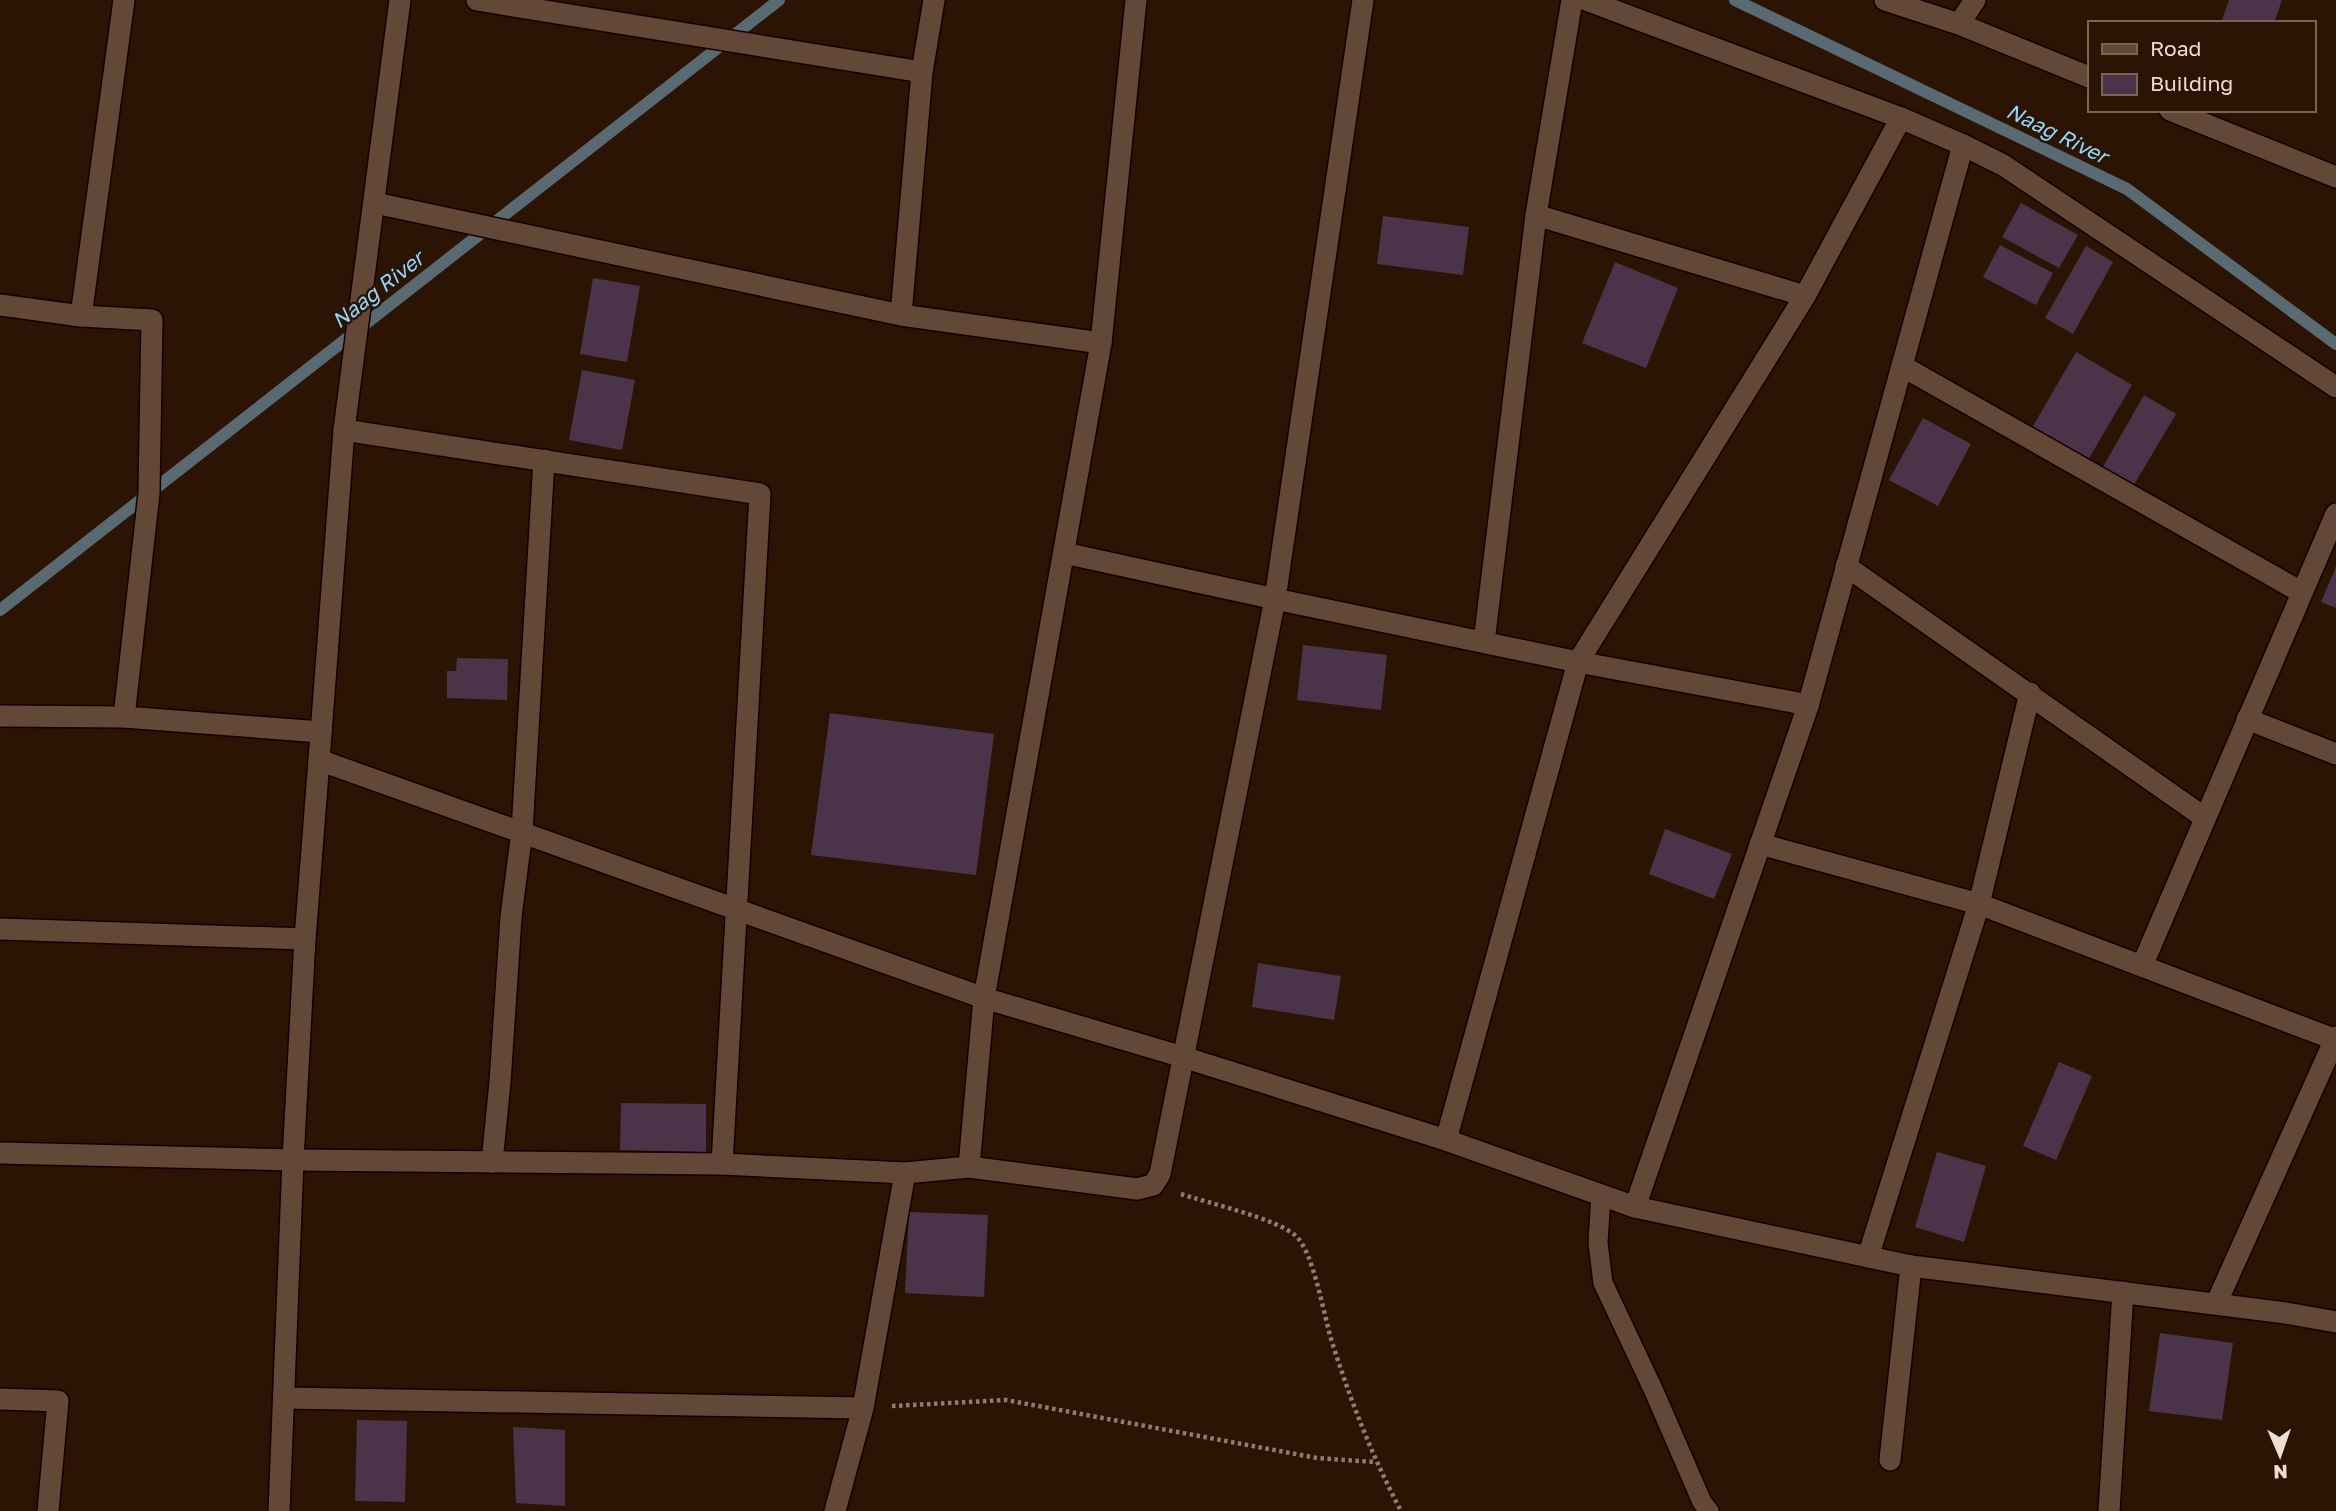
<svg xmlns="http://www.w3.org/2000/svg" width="2336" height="1511" viewBox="0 0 2336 1511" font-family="'Golos Text',sans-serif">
<rect width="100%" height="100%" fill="#2c1404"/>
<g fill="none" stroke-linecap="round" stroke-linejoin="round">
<g stroke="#596a72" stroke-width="12">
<path d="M1735,0L2127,189L2336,344"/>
<path d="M0,610L779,0"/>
</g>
</g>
<g fill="#4b344a">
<path d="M2229,0H2282L2274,23H2221Z"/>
<path d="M2021,203L2078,235L2059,268L2002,237Z"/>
<path d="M1383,216L1469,227L1463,275L1377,264Z"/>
<path d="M2000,245L2053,273L2036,305L1983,277Z"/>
<path d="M2086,246L2113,262L2073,334L2045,318Z"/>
<path d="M1615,262L1678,288L1646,368L1582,343Z"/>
<path d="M593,278L640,286L627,362L580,354Z"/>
<path d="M2076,352L2132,385L2085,465L2029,433Z"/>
<path d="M582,370L635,380L622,450L569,440Z"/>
<path d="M2144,395L2176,414L2132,488L2100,472Z"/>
<path d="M1923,418L1971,444L1938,506L1889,480Z"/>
<path d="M2336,567V608L2321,602Z"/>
<path d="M1303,645L1387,655L1381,710L1297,700Z"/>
<path d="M457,658L508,659L507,700L447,698V671H456Z"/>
<path d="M830,713L994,734L976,875L811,855Z"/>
<path d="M1665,829L1732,854L1714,899L1649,874Z"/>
<path d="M1258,963L1341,976L1334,1020L1252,1007Z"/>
<path d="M2059,1062L2092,1076L2056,1160L2023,1146Z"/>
<path d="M621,1103L706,1104V1152L620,1150Z"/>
<path d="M1937,1152L1986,1166L1964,1242L1915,1227Z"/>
<path d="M909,1212L988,1215L984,1297L905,1293Z"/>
<path d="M2160,1333L2233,1343L2222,1420L2149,1411Z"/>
<path d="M357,1420L407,1421L405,1502L355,1501Z"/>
<path d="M513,1427L565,1430V1506L516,1503Z"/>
</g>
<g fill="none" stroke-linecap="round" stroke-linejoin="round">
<g stroke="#130100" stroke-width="22">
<path id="lane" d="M1601,1194L1598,1243L1603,1283L1653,1389L1702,1502L1709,1511"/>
</g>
<g stroke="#130100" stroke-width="24">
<g id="street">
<path d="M477,0L922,72"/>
<path d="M1363,0L1275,599L1578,662L1793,702L1808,706"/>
<path d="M1885,0L1959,24L2089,77"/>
<path d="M1959,24L1975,0"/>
<path d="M2170,110L2336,177"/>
<path d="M1901,118L1963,145L2003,165L2336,387"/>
<path d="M375,203L901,315L1101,343"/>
<path d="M1536,215L1805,296L1901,118L1586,0"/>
<path d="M0,305L81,316L152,320L149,493L124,717L321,732"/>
<path d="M901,315L922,72L934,0"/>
<path d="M81,316L124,0"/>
<path d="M1902,366L2301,592"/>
<path d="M344,430L760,494L722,1164"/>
<path d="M1846,566L2205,818"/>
<path d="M1484,642L1536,215L1572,0"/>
<path d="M0,716L124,717"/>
<path d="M2247,719L2336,754"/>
<path d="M319,760L344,430L400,0"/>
<path d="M1760,844L1979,904L2336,1040"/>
<path d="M0,929L305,939"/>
<path d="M2142,966L2336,514"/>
<path d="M1446,1140L1578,662L1805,296"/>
<path d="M0,1153L293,1160L722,1164L905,1173L969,1167L984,998L1183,1057L1446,1140L1635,1207L1911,1266L2286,1313L2336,1322"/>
<path d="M492,1162L500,1082L511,917L522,831L544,460"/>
<path d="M969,1167L1137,1189L1153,1185L1160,1174L1275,599L1064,553"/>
<path d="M1635,1207L1808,706L1963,145"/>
<path d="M1868,1257L1979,904L2030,693"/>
<path d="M2216,1304L2336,1037"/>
<path d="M285,1398L863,1408L835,1511"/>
<path d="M0,1399L58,1401L48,1511"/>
<path d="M863,1408L905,1173"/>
<path d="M1890,1460L1911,1266"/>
<path d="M279,1511L293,1160L305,939L319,760L984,998L1101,343L1136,0"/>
<path d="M2109,1511L2123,1292"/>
</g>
</g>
<g stroke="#917c6f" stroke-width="4.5" stroke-dasharray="3.5 3.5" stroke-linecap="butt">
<path d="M1181,1194C1208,1203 1278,1219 1296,1236C1314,1253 1324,1317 1332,1342C1351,1402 1372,1456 1401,1511"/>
<path d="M892,1406L1006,1400L1317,1458L1375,1462"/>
</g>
<use href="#lane" stroke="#644837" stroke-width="19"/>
<use href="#street" stroke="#644837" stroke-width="21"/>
</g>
<g text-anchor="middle" stroke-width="5" stroke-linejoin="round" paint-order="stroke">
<g font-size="21" font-style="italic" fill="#90d7fd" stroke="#2c1404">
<text transform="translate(2057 134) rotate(26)" y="7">Naag River</text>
<text transform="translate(378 290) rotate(-38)" y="7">Naag River</text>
</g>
</g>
<rect x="2088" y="21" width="228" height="91" fill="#2c1404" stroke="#7a6456" stroke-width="2"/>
<rect x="2102" y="44" width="35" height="10" fill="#644837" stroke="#7a6456" stroke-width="2"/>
<text x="2150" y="56" font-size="21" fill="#eeddd2">Road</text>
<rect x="2102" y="74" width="35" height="21" fill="#4b344a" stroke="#7a6456" stroke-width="2"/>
<text x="2150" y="91" font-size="21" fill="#eeddd2">Building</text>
<g transform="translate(2280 1455) rotate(178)" stroke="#2c1404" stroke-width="5" paint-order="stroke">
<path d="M0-5L12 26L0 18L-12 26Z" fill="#eeddd2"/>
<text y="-10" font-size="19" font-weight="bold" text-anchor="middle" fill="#eeddd2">N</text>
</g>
</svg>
